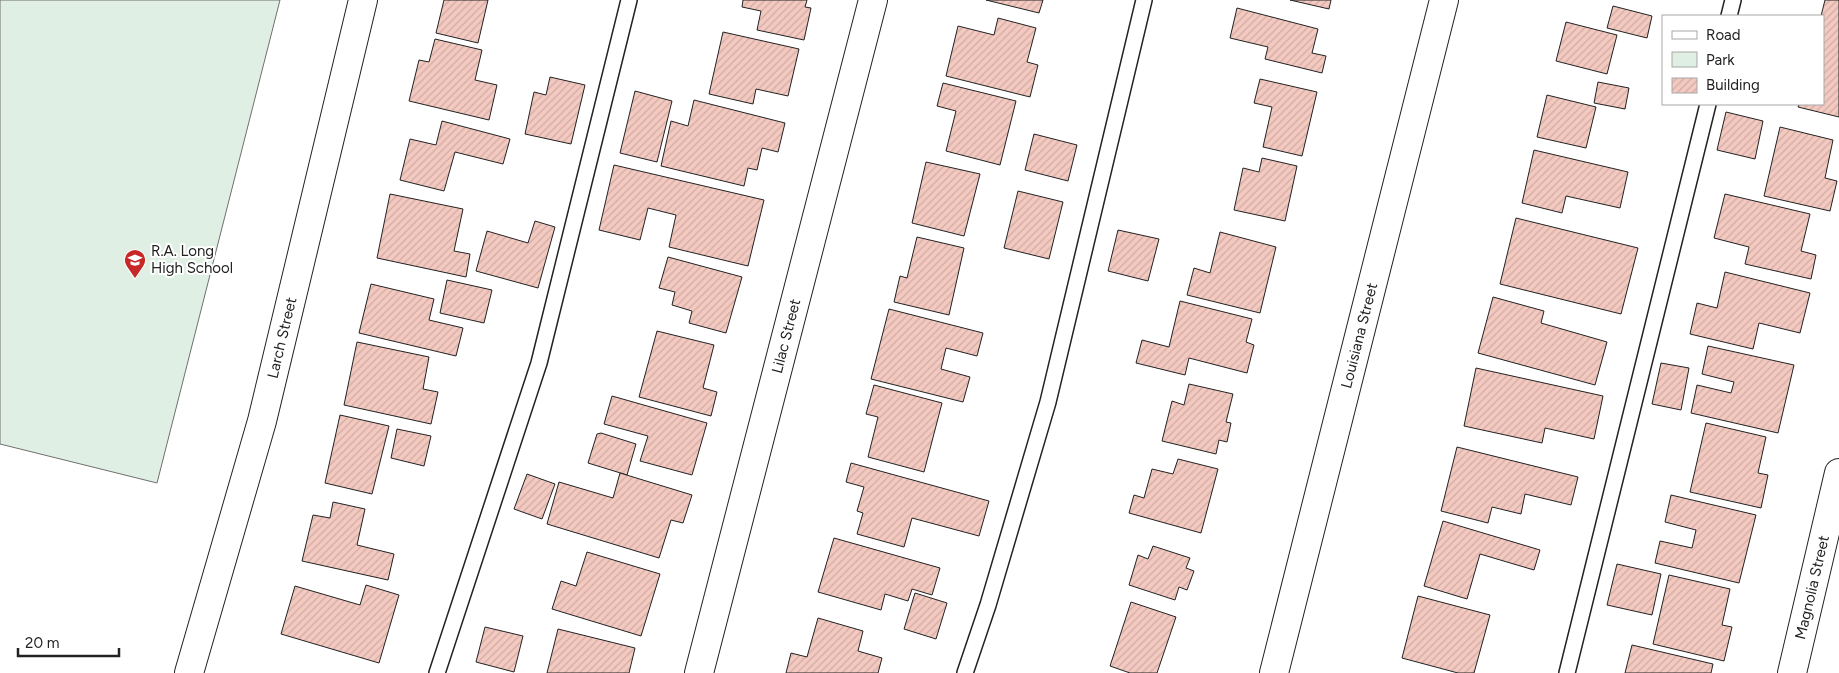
<svg xmlns="http://www.w3.org/2000/svg" width="1839" height="673" viewBox="0 0 1839 673" font-family="Figtree,sans-serif">
<defs>
<pattern id="building-hatch" width="6" height="6" patternUnits="userSpaceOnUse" patternTransform="scale(1.25)"><rect width="6" height="6" fill="#f3c9c0"/><path d="M-1 1l2-2M0 6l6-6M5 7l2-2" fill="none" stroke="#d0aca5"/></pattern>
</defs>
<rect width="100%" height="100%" fill="#fff"/>
<path fill="#e0efe3" stroke="#6f6f6f" d="M0,0H280L157,483L0,444Z"/>
<g fill="url(#building-hatch)" stroke="#222">
<path d="M444,0H488L478,43L436,33Z"/>
<path d="M743,0H807L805,7L811,8L804,40L757,30L761,11L742,7Z"/>
<path d="M986,0H1043L1039,13Z"/>
<path d="M1290,0H1331L1329,9Z"/>
<path d="M1825,0H1839V117L1798,107L1799,104H1823V16H1821Z"/>
<path d="M1613,6L1652,16L1647,38L1607,28Z"/>
<path d="M1237,8L1318,29L1312,53L1326,56L1322,73L1265,59L1268,47L1230,38Z"/>
<path d="M998,18L1036,28L1027,62L1038,65L1030,97L946,76L958,26L994,35Z"/>
<path d="M1566,22L1617,35L1607,74L1556,61Z"/>
<path d="M723,32L799,49L788,96L756,89L753,104L709,94Z"/>
<path d="M435,39L482,50L475,80L497,85L489,120L409,101L419,60L429,62Z"/>
<path d="M550,77L585,85L571,144L525,134L534,92L546,95Z"/>
<path d="M1260,79L1317,92L1302,156L1263,147L1272,107L1254,103Z"/>
<path d="M1598,82L1629,88L1625,109L1594,103Z"/>
<path d="M943,83L1016,101L1000,165L946,151L956,111L937,106Z"/>
<path d="M635,91L672,101L657,162L620,153Z"/>
<path d="M1547,95L1596,107L1586,148L1537,137Z"/>
<path d="M694,100L785,123L778,152L762,148L757,170L748,168L744,186L661,166L671,121L688,126Z"/>
<path d="M1726,112L1763,121L1755,159L1717,150Z"/>
<path d="M442,121L510,139L503,164L455,152L444,191L400,180L410,139L436,145Z"/>
<path d="M1780,127L1833,140L1825,178L1837,181L1830,211L1764,196Z"/>
<path d="M1034,134L1077,145L1068,181L1025,170Z"/>
<path d="M1534,150L1628,172L1620,208L1566,196L1562,213L1522,203Z"/>
<path d="M1262,158L1297,166L1285,221L1234,210L1243,168L1259,172Z"/>
<path d="M926,162L980,174L964,236L912,223Z"/>
<path d="M614,165L764,200L748,266L669,247L676,215L648,208L640,240L599,230Z"/>
<path d="M1018,191L1063,202L1049,259L1004,248Z"/>
<path d="M390,194L463,209L454,251L470,254L466,277L377,258Z"/>
<path d="M1725,194L1810,214L1801,251L1816,255L1811,279L1745,264L1749,247L1714,238Z"/>
<path d="M1516,218L1638,248L1621,314L1500,284Z"/>
<path d="M535,221L555,227L538,288L476,271L487,231L528,243Z"/>
<path d="M1118,230L1159,239L1148,281L1108,271Z"/>
<path d="M1220,232L1276,247L1260,313L1187,295L1194,268L1210,273Z"/>
<path d="M917,237L964,248L949,315L894,302L900,276L907,278Z"/>
<path d="M668,257L742,277L726,333L689,323L692,311L672,305L675,292L659,288Z"/>
<path d="M1725,272L1810,293L1800,333L1759,323L1753,349L1690,334L1697,303L1717,308Z"/>
<path d="M447,280L492,290L484,323L440,313Z"/>
<path d="M371,284L434,299L429,320L463,328L456,356L359,333Z"/>
<path d="M1493,297L1544,311L1541,323L1607,342L1595,385L1478,353Z"/>
<path d="M1180,301L1252,319L1246,342L1254,345L1247,373L1189,358L1185,375L1136,363L1142,340L1169,347Z"/>
<path d="M889,309L983,333L977,356L946,348L941,369L970,377L963,402L871,379Z"/>
<path d="M657,331L714,345L703,388L717,392L711,416L639,397Z"/>
<path d="M357,342L429,357L423,389L438,392L431,424L344,405Z"/>
<path d="M1708,346L1794,365L1778,433L1691,413L1697,385L1731,393L1734,382L1702,374Z"/>
<path d="M1661,363L1689,368L1681,410L1652,404Z"/>
<path d="M1476,368L1603,396L1594,439L1545,428L1542,443L1464,426Z"/>
<path d="M1189,384L1233,394L1226,422L1231,423L1227,442L1219,440L1216,454L1162,441L1172,401L1184,405Z"/>
<path d="M874,385L942,403L924,472L868,457L878,417L866,414Z"/>
<path d="M612,396L707,423L692,475L640,461L648,436L604,424Z"/>
<path d="M340,415L389,426L372,494L325,483Z"/>
<path d="M1706,423L1766,437L1758,473L1768,475L1761,508L1690,492Z"/>
<path d="M397,429L431,436L424,466L391,458Z"/>
<path d="M601,433L636,444L627,475L588,463L597,434Z"/>
<path d="M1457,447L1578,477L1571,505L1525,494L1521,514L1492,507L1488,523L1441,511Z"/>
<path d="M1178,459L1218,469L1201,533L1129,513L1134,495L1144,498L1152,469L1173,474Z"/>
<path d="M851,463L989,501L979,536L912,518L904,547L857,534L863,513L857,511L864,487L846,482Z"/>
<path d="M620,473L692,495L683,523L671,520L659,558L547,524L559,482L613,498Z"/>
<path d="M527,474L555,484L542,519L514,509Z"/>
<path d="M1671,495L1756,515L1739,583L1655,563L1660,541L1692,548L1696,530L1665,522Z"/>
<path d="M333,502L365,509L357,545L394,554L388,580L302,561L313,515L330,518Z"/>
<path d="M1443,521L1540,550L1534,570L1480,554L1467,599L1424,586Z"/>
<path d="M834,538L940,568L932,595L912,589L908,601L885,594L881,610L818,592Z"/>
<path d="M1153,546L1190,558L1186,568L1194,571L1187,590L1179,587L1175,600L1129,585L1138,555L1148,559Z"/>
<path d="M587,552L660,574L641,636L552,609L561,581L576,586Z"/>
<path d="M1617,564L1661,574L1652,615L1607,605Z"/>
<path d="M1669,575L1730,589L1722,625L1732,627L1724,661L1653,644Z"/>
<path d="M366,585L399,595L379,663L281,634L295,586L360,605Z"/>
<path d="M915,593L947,603L936,639L904,629Z"/>
<path d="M1418,596L1490,615L1474,673H1458L1402,658Z"/>
<path d="M1131,602L1176,617L1157,673H1130L1110,666Z"/>
<path d="M818,618L863,631L858,651L882,658L878,673H786L791,653L807,657Z"/>
<path d="M485,627L523,636L514,672L476,662Z"/>
<path d="M558,629L635,648L629,673H547Z"/>
<path d="M1632,645L1713,664L1711,673H1625Z"/>
</g>
<g fill="none" stroke-linecap="round" stroke-linejoin="round">
<g stroke="#222" stroke-width="18">
<g id="lane">
<path d="M1729,16L1733,0"/>
<path d="M437,673L539,363L629,0"/>
<path d="M965,673L988,605L1048,402L1144,0"/>
<path d="M1567,673L1708,104"/>
</g>
</g>
<g stroke="#222" stroke-width="30">
<g id="street">
<path id="s1" d="M189,673L262,421L363,0"/>
<path id="s2" d="M699,673L873,0"/>
<path id="s3" d="M1792,673L1839,473"/>
</g>
</g>
<g stroke="#222" stroke-width="30">
<g id="secondary">
<path id="s4" d="M1274,673L1444,0"/>
</g>
</g>
<use href="#lane" stroke="#fff" stroke-width="15"/>
<use href="#street" stroke="#fff" stroke-width="28"/>
<use href="#secondary" stroke="#fff" stroke-width="28"/>
</g>
<defs>
<g id="school-pin" transform="scale(1.125)"><path d="M0 17L-7.5 6A9.5 9.5 0 1 1 7.5 6Z" fill="#c62828" stroke="#fff"/><path d="M0-5L7-2L0 1L-7-2ZM-4 1L0 2.5L4 1V4Q0 6-4 4Z" fill="#fff"/></g>
</defs>
<g fill-rule="evenodd">
<use href="#school-pin" x="135" y="260"/>
</g>
<g text-anchor="middle" stroke-width="4" stroke-linejoin="round" paint-order="stroke">
<g font-size="15" fill="#222" stroke="#fff" text-anchor="start">
<text x="151" y="256">R.A. Long<tspan x="151" dy="17">High School</tspan></text>
</g>
<g font-size="15" fill="#222" stroke="#fff">
<text dy="5" stroke="none"><textPath href="#s2" startOffset="348">Lilac Street</textPath></text>
<text dy="5" stroke="none"><textPath href="#s4" startOffset="348">Louisiana Street</textPath></text>
<text dy="5" stroke="none"><textPath href="#s1" startOffset="348">Larch Street</textPath></text>
<text dy="5" stroke="none"><textPath href="#s3" startOffset="88">Magnolia Street</textPath></text>
</g>
</g>
<rect x="1662" y="15" width="162" height="90" fill="#ffffff" stroke="#a7a7a7"/>
<rect x="1672" y="31" width="25" height="8" fill="#ffffff" stroke="#a7a7a7"/>
<text x="1706" y="40" font-size="15" fill="#222222">Road</text>
<rect x="1672" y="52" width="25" height="15" fill="#e0efe3" stroke="#a7a7a7"/>
<text x="1706" y="65" font-size="15" fill="#222222">Park</text>
<rect x="1672" y="78" width="25" height="15" fill="url(#building-hatch)" stroke="#a7a7a7"/>
<text x="1706" y="90" font-size="15" fill="#222222">Building</text>
<path d="M18 648v8h101v-8" fill="none" stroke="#222222" stroke-width="2.5"/>
<text x="25" y="648" font-size="15" fill="#222222" stroke="#ffffff" stroke-width="4" paint-order="stroke">20 m</text>
</svg>
